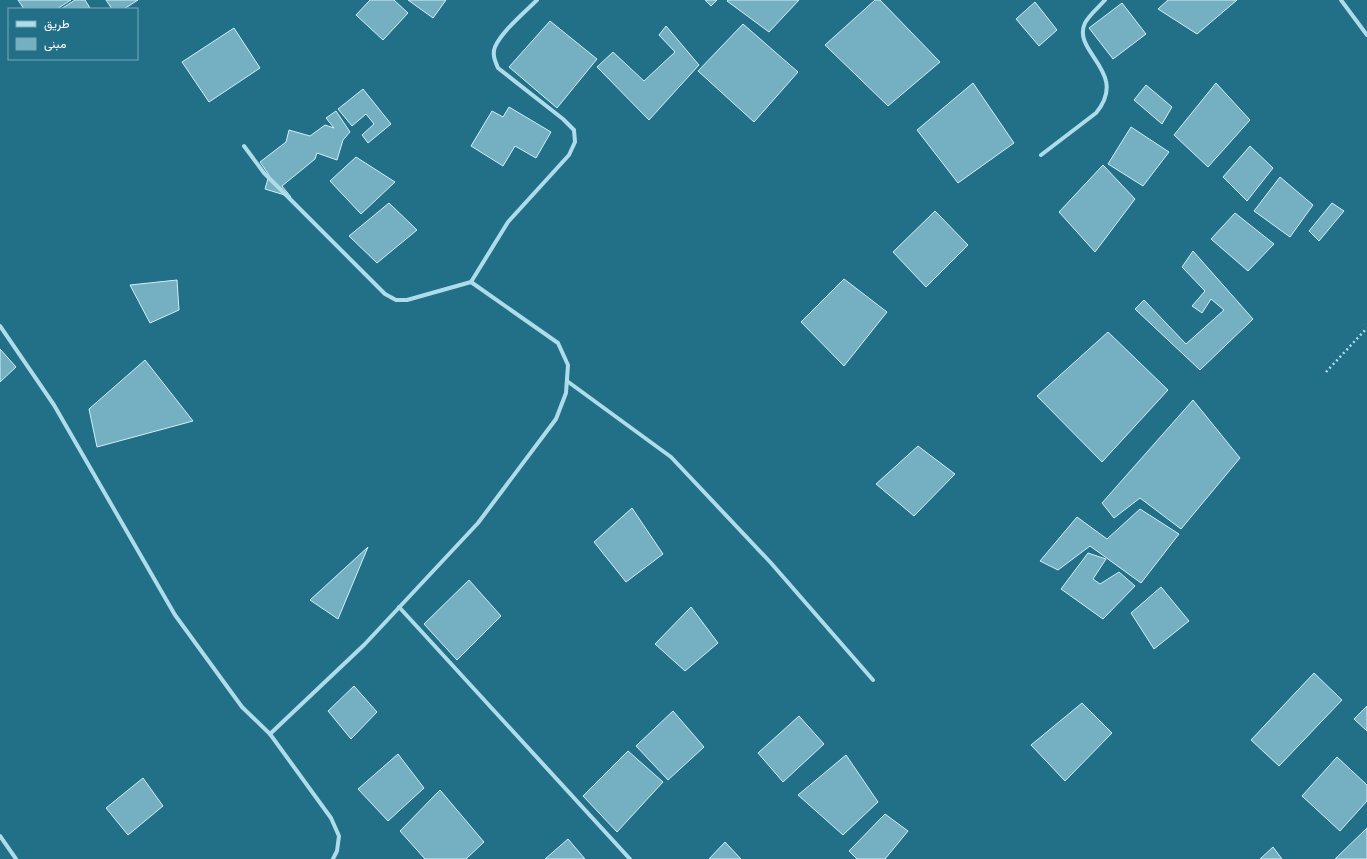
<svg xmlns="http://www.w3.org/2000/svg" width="1367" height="859" viewBox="0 0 1367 859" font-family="'Titillium Web',Vazirmatn,sans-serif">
<rect width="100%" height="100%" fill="#226f88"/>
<g fill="#74afc2" stroke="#d2eff7">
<path d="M18,0H71L57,9H24Z"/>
<path d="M75,0H85L90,8L61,9Z"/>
<path d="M106,0H138L124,9H112Z"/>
<path d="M370,0H394L408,13L383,40L356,15Z"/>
<path d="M408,0H446L433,18Z"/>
<path d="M705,0H717L711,6Z"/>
<path d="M728,0H799L769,32L727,1Z"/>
<path d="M875,0H880L940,62L888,106L825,45Z"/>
<path d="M1168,0H1237L1197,34L1158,9Z"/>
<path d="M1035,2L1057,30L1039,46L1016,19Z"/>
<path d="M1122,3L1146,34L1113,59L1089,28Z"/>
<path d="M550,21L597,59L557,108L509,67Z"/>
<path d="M743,24L798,72L754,122L698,71Z"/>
<path d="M666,26L699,65L649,120L597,67L613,52L644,81L675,52L659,35Z"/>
<path d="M234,28L260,68L209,102L182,62Z"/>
<path d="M973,83L1014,143L958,183L917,130Z"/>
<path d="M1216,83L1250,120L1208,167L1174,135Z"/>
<path d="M1146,85L1172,107L1162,124L1134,100Z"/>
<path d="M363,89L391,124L368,143L362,135L374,124L366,114L352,126L338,109Z"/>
<path d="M509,107L551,132L536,158L515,146L503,166L471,146L492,111L503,117Z"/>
<path d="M336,111L350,132L343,140L337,160L317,153L315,159L282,186L291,197L265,189L269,175L260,162L286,142L289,130L310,136L325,125L334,128L326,118Z"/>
<path d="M1131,127L1169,152L1143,186L1108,164Z"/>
<path d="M1250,146L1273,168L1247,201L1223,177Z"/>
<path d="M356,157L395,182L361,214L330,181Z"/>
<path d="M1103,165L1135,199L1095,252L1059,212Z"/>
<path d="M1280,177L1313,205L1290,237L1254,211Z"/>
<path d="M389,203L417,230L377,263L349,236Z"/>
<path d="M1332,203L1344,211L1319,241L1309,231Z"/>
<path d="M935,211L968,245L926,287L893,252Z"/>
<path d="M1235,213L1274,244L1248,271L1211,239Z"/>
<path d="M1193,251L1253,319L1200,370L1135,309L1144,300L1186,344L1224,310L1211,299L1202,313L1192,306L1205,291L1182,267Z"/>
<path d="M844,279L887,312L844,366L801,322Z"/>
<path d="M177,280L179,310L150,323L130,285Z"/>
<path d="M1108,332L1168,390L1102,462L1037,396Z"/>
<path d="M0,349L16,367L0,382Z"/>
<path d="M145,360L193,421L97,447L89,409Z"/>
<path d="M1193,400L1240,458L1181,529L1140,498L1114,518L1102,503Z"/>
<path d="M918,446L955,474L914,516L876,484Z"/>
<path d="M632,508L663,554L626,582L594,542Z"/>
<path d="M1140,509L1179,534L1141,583L1090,546L1058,570L1040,561L1077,517L1107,539Z"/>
<path d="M368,547L338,619L310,600Z"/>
<path d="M1088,553L1106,559L1093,579L1100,584L1119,572L1135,586L1103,619L1061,589Z"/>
<path d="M469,580L501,616L457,660L424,624Z"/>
<path d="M1161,587L1189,621L1154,649L1131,613Z"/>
<path d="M691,607L718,643L685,671L655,644Z"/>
<path d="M1314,673L1342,700L1279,766L1251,740Z"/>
<path d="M354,686L377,712L351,739L328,711Z"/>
<path d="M1082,703L1112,733L1065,781L1031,745Z"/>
<path d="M1367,706V731L1354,719Z"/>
<path d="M673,711L704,747L668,780L636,746Z"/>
<path d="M799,716L824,744L783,782L758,753Z"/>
<path d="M628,751L663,782L617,832L583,796Z"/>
<path d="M398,754L424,788L388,821L358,789Z"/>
<path d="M846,755L878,802L843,835L798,795Z"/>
<path d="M1337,757L1367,785V801L1340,831L1302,796Z"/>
<path d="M143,778L163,806L128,835L106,808Z"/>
<path d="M440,790L484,842L466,859H425L400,831Z"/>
<path d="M885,814L908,831L885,859H857L849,851Z"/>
<path d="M1367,828V859H1335Z"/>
<path d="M568,839L585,859H545Z"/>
<path d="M725,842L741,859H709Z"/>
<path d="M1273,847L1282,859H1260Z"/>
</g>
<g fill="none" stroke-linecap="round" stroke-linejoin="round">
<path stroke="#aedcea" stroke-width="2.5" stroke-dasharray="2 3" stroke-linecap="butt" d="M1326,372L1367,328"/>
<g stroke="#aedcea" stroke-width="4">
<path d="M1341,0L1367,35"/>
<path d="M244,146L264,173L385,294L396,300H407L471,282L508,222L569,155L575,142L574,130L563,119L498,68C495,61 492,54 495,47C502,31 525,12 537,0"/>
<path d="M1041,155L1096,113C1130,72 1071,52 1085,23C1089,15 1099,7 1105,0"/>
<path d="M0,326L54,405L175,615L242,707L270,734L331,818L339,836L337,851L333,859"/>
<path d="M567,381L671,457L771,563L873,680"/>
<path d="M399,607L630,859"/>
<path d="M270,734L364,645L478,523L556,419L566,393L568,365L558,343L471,282"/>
<path d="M0,836L16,859"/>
</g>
</g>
<rect x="8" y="8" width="130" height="52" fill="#226f88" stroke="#7aa9b8"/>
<rect x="16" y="21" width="20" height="6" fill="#aedcea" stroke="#7aa9b8"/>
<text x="44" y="28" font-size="12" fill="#ffffff">طريق</text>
<rect x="16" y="38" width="20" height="12" fill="#74afc2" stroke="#7aa9b8"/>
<text x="44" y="48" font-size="12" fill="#ffffff">مبنى</text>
</svg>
